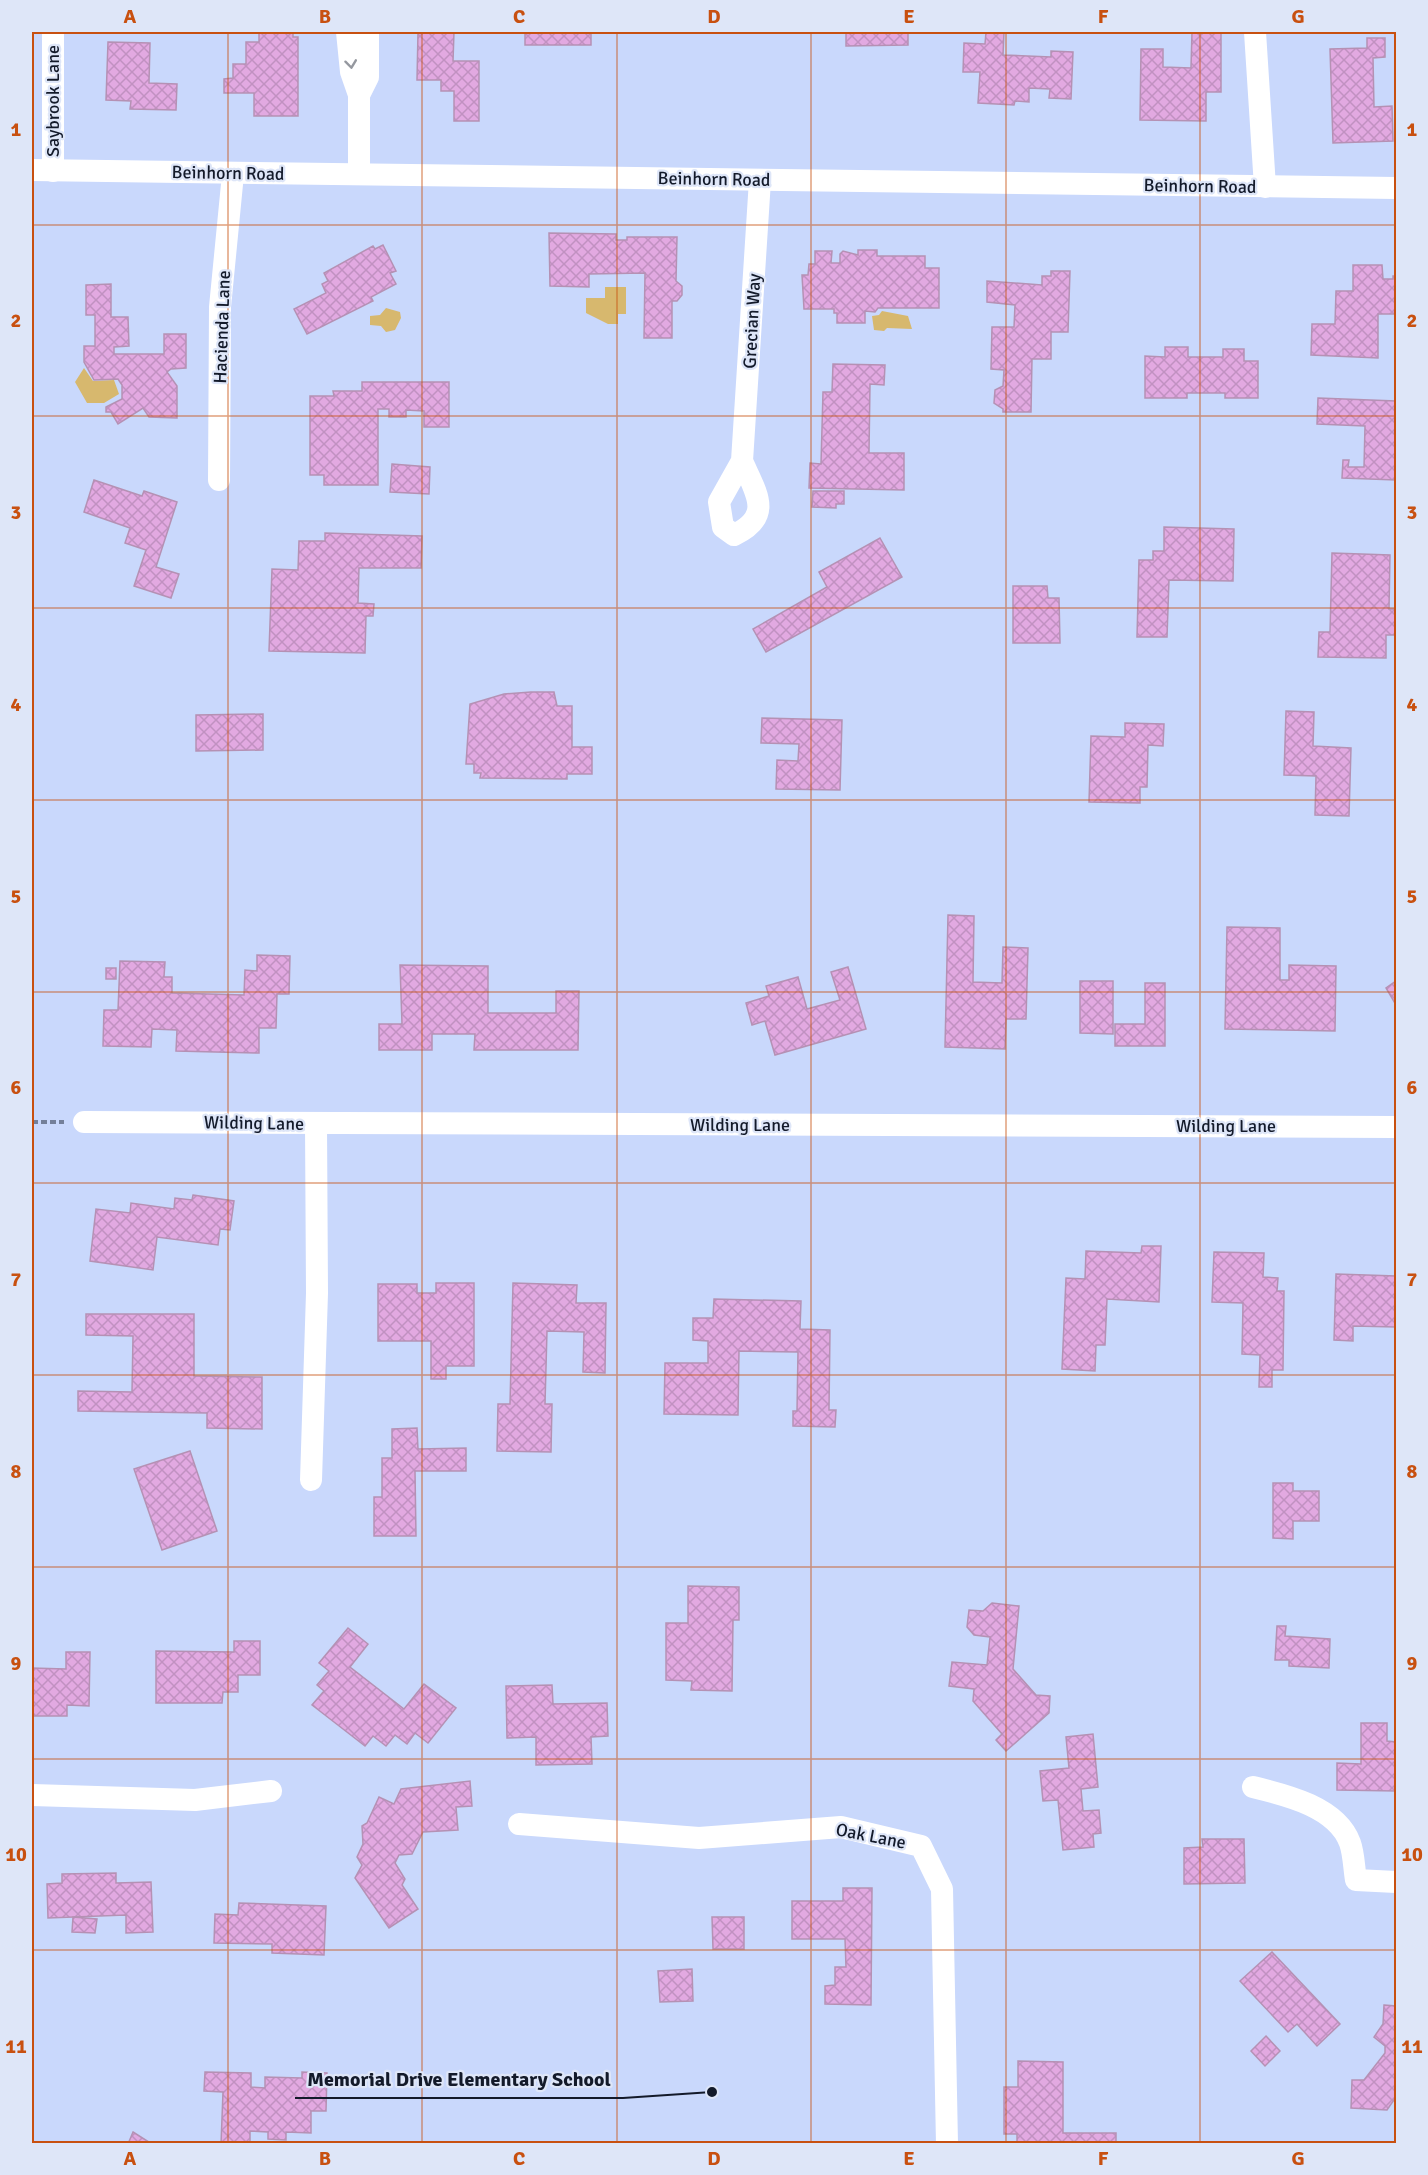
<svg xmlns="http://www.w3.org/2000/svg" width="1428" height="2175" viewBox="0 0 1428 2175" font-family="Signika,sans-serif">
<defs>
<pattern id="building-cross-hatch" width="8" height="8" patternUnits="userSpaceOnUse" patternTransform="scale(1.5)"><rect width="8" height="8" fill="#e2a9e1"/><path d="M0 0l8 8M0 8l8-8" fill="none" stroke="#c191c1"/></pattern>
</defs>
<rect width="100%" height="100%" fill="#c9d8fc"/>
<g fill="#d7b86e">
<path d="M605,287H626V314H618V324H608L586,313V298H605Z"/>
<path d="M386,308L400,312L401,318L395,330L386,332L381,326L370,325V316L380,315Z"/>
<path d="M882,311L908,316L912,329L887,328L884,331L874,330L872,316L879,315Z"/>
<path d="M84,368L93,381L114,380L119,394L104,403H87L75,382Z"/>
</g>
<g fill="url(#building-cross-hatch)" stroke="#b591b4" stroke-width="1.5">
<path d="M259,32H293V37H298V116H254V93H224V79L233,78V64H246V42H259Z"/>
<path d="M418,32H454L453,61H479V121H454V91H441V80H417Z"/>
<rect x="525" y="32" width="66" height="13"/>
<path d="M846,32H908V45L846,46Z"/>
<path d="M986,32H1004L1003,55L1051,57V51L1073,52L1071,99L1049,98L1050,89L1029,88V102L1015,101L1014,105L978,103L980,72H963L964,43L985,44Z"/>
<path d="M1192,32H1221V92H1206V121L1140,120L1141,49H1163V67L1191,68Z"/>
<path d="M1367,38H1385V57L1373,58L1374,107L1392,106L1393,141L1333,143L1330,49L1367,48Z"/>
<path d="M108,42L150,43L149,83L177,84L176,110L130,109L131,101L106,100Z"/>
<path d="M549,233L616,234V240H627V237H677L676,281L682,286V295L677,301H672V338H644L645,273L589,274V287L550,286Z"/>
<path d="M383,245L396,271L390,273L396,284L371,297L373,301L307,334L294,309L326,293L322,284L328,281L324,273L373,246L375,249Z"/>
<path d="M858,250H877V256H925V268H939V308H878L875,312L865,311V323H837V313H834V309H804L802,275H808L809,264H815V251H832L831,263H840V254L843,251L858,255Z"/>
<path d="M1353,265H1382L1383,279H1393V276H1396V314H1378V358L1311,355L1312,324H1335L1336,291H1353Z"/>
<path d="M1051,271H1070L1068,332H1051V359H1032L1031,412H1003V409L994,403L995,390L1003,386L1004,370L991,369L992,327H1014L1015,305L987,302V281L1042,285V276H1051Z"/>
<path d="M111,284V317H128L129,346L114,347V354H164V334H186V368L171,369L167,372L177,386V418L149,417L143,408L118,424L111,412H106V407L122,399V385L118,379L94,380L84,362V346H95V315H86V285Z"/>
<path d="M1165,347H1188V357H1223V349H1244V361H1258V398H1225V393H1187V398H1145V356L1165,357Z"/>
<path d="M833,364L885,365L884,385L870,384L869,453H904V490L809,488L810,463L821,464L823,392H832Z"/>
<path d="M362,382H449V427H424V411L406,410V417H389V409H378V485H324V475H310V396H334L333,391H362Z"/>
<path d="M1318,398L1396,401V480L1342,478L1343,460H1349L1348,467H1364L1365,426L1317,424Z"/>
<path d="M392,464L430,467L429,494L390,492Z"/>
<path d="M94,480L142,496L144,491L177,502L156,567L179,574L171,598L134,586L146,550L125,543L130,528L84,512Z"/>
<path d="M813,491H844V504H836V508L812,507Z"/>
<path d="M1164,527L1234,529L1233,581L1169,580L1167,637H1137L1139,560H1153V551H1164Z"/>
<path d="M325,533L422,536L421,568H359L358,603L374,604L373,616H366L365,653L269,651L272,569L298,570L299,541H325Z"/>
<path d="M880,538L902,577L766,652L753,629L827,587L819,572Z"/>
<path d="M1332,553L1390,555L1389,609H1396V635H1386V658L1318,657L1319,632H1330Z"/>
<path d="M1013,586H1047L1048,598H1059L1060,643H1013Z"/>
<path d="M531,692H554L557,706H572V747H592V774H567V779L480,778L481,773H474V764H466L470,704L504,694Z"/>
<path d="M1286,711L1314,712L1313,746L1351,748L1349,816L1315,815L1316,776L1284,775Z"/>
<path d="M263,714V750L196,751V715Z"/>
<path d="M762,718L842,720L840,790L776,789L777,760L798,761L799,744L761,743Z"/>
<path d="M1125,723L1164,724L1163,746L1148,745L1147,787H1140V803L1089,802L1091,736L1125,737Z"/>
<path d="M948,915L974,916L973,982L1002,983L1003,947L1028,948L1026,1019H1006L1005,1049L945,1047Z"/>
<path d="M1227,927L1280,928V980H1289V965L1336,966L1335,1031L1225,1029Z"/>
<path d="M257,955L290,956L289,994H277L276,1028H259V1053L176,1051L177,1030L152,1029L151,1047L103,1046L104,1010H118L120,961L165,962L164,977H172V993L244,995L245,970L257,971Z"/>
<path d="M400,965L488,966V1013H556V991H579L578,1050H474L475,1034H432V1050H379V1024H402Z"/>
<path d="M848,967L866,1029L775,1055L765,1021L752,1025L746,1003L769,996L766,986L798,977L807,1009L840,1000L831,972Z"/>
<rect x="106" y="968" width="10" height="11"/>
<path d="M1080,981H1113V1034L1080,1033Z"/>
<path d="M1396,981V1005L1386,988Z"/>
<path d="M1145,983H1165V1046H1115V1024H1145Z"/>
<path d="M193,1195L234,1201L230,1230L220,1229L218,1245L157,1237L153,1270L90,1261L96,1209L130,1213L131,1203L174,1209L175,1198L192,1200Z"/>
<path d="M1142,1246H1161L1159,1302L1107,1299L1105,1345H1096L1095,1371L1062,1369L1066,1278L1085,1279L1086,1251L1141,1253Z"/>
<path d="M1214,1252L1264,1253L1263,1277L1278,1278L1277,1291H1284L1283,1370H1272V1387H1259L1260,1355L1242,1354L1243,1303L1212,1302Z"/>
<path d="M1336,1274L1396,1276V1327L1353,1326V1341L1334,1340Z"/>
<path d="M436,1283H474V1366H446V1379H431V1341H378V1284H417V1293H436Z"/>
<path d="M513,1283L577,1285L576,1303H606L605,1373L583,1372L584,1332L547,1331L545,1404H552L551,1452L497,1451L498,1404H510Z"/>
<path d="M714,1299L801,1301L800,1329L830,1330L829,1410H836L835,1427L793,1426V1411H797L798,1352L739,1351L738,1415L664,1414L665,1363H708V1341L693,1340V1318H713Z"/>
<path d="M86,1314H194V1376L262,1377V1429L207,1428V1413L78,1411V1391L132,1392L133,1336L86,1335Z"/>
<path d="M417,1428L418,1449L466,1448V1471H415L416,1536H374V1497H382V1458H392V1429Z"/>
<path d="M190,1451L217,1531L162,1550L134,1469Z"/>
<path d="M1273,1483H1293V1491H1319V1521H1293V1539L1273,1538Z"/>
<path d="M688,1586L739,1587V1620H733L732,1691L691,1690L692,1681L666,1680V1623H688Z"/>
<path d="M992,1603L1019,1606L1013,1669L1036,1695L1050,1696L1049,1713L1006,1751L996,1740L1002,1734L973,1701L974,1689L949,1686L952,1662L987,1665L990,1637L974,1635L967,1627L969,1610L983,1611Z"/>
<path d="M1277,1626H1286L1285,1636L1330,1639L1329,1668L1289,1666V1660H1275Z"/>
<path d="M348,1628L368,1644L350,1667L404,1709L424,1684L456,1708L428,1743L415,1733L407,1744L395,1735L386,1746L373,1736L365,1746L312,1705L324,1691L317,1685L329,1671L319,1663Z"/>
<path d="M234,1641H260V1675H238V1692H223L222,1703H156V1651L234,1652Z"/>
<path d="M66,1652H90L89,1706L67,1705V1716H32V1668L66,1669Z"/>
<path d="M552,1685L553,1704L607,1703L608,1736L591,1737L592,1764L536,1765V1737L507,1738L506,1686Z"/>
<path d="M1361,1723H1387V1741L1396,1742V1791L1337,1790V1763L1361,1764Z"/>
<path d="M1093,1734L1098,1787L1081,1789L1083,1811L1099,1810L1101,1833L1093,1834L1094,1847L1063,1850L1058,1800L1043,1801L1040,1771L1069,1768L1066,1737Z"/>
<path d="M470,1781L472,1806L456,1807L458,1830L423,1832L412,1854L399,1855L395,1863L405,1879L402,1885L418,1909L389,1928L355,1878L362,1865L357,1857L363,1844L362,1826L367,1823L379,1797L394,1804L401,1789Z"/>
<path d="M1202,1839H1244L1245,1883L1184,1884V1848L1203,1847Z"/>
<path d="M116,1873V1883L151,1882L153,1932L126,1933V1915L48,1918L47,1884L62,1883V1874Z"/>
<path d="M843,1888H872L871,2005L825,2004V1986L835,1985V1967H846L845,1939H792V1901H843Z"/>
<path d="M239,1903L326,1906L324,1955L272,1953V1944L214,1943L215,1914L238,1915Z"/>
<path d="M73,1917L97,1919L95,1933L72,1932Z"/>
<path d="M712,1917H744V1949H713Z"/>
<path d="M1272,1952L1340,2024L1317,2046L1297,2024L1288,2032L1240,1981Z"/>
<path d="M692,1969L693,2001L660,2002L658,1971Z"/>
<path d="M1384,2005L1396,2006V2097L1387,2110L1351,2108L1352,2080H1364L1385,2053V2046L1374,2037L1383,2024Z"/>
<path d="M1266,2036L1280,2051L1265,2066L1251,2051Z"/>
<path d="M1018,2061L1063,2062V2133H1116V2144H1017V2134H1004V2087H1018Z"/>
<path d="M205,2072L251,2073V2087L265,2088V2077L302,2078V2072L327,2073L326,2111H311V2133L286,2132V2140L268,2139V2132L250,2131V2144H221L223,2092L204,2091Z"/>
<path d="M133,2132L152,2144H128Z"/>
</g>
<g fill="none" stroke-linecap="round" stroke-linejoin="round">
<path stroke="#737f99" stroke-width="4" stroke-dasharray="6 3" stroke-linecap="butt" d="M32,1122H64"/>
<g stroke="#fff" stroke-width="22">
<path d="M347,32L351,72L359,95V173"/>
<path d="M1255,32L1265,187"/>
<path d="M359,95L368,77V32"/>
<path d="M32,170L1396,188"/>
<path d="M53,171V32"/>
<path d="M742,461C756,493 774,516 734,535L723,527L719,502L742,461L760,180"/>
<path d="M219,480L220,307L233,174"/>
<path d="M84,1122L1396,1127"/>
<path d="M311,1480L317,1293L316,1124"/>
<path d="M1253,1787C1286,1795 1337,1807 1350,1843C1354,1854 1354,1869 1356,1880L1396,1882"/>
<path d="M32,1795L195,1800L271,1791"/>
<path d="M519,1824L699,1838L841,1827L921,1846L942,1889L947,2144"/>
</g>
</g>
<defs><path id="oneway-chevron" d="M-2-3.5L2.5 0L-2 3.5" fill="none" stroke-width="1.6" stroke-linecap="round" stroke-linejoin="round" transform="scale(1.5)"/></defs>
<use stroke="#95989f" href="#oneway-chevron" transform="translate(351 64) rotate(83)"/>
<path fill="none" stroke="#c85010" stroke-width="1.5" stroke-opacity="0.55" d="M228,32V2144M422,32V2144M617,32V2144M811,32V2144M1006,32V2144M1200,32V2144M32,225H1396M32,416H1396M32,608H1396M32,800H1396M32,992H1396M32,1183H1396M32,1375H1396M32,1567H1396M32,1759H1396M32,1950H1396"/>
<g text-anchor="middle" stroke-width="4.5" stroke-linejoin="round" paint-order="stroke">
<g font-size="18" fill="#131a2a" stroke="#dee6f8">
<text transform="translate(53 101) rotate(-90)" y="6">Saybrook Lane</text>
<text transform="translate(228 173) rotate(1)" y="6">Beinhorn Road</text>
<text transform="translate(714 179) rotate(1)" y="6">Beinhorn Road</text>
<text transform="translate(1200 186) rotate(1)" y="6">Beinhorn Road</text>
<text transform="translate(752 321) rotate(-87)" y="6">Grecian Way</text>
<text transform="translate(222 327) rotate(-88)" y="6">Hacienda Lane</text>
<text transform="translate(254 1123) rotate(1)" y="6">Wilding Lane</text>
<text x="740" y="1131">Wilding Lane</text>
<text x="1226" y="1132">Wilding Lane</text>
<text transform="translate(871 1836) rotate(11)" y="6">Oak Lane</text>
</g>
</g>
<path fill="none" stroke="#131a2a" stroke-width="2" d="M712 2092L623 2098H295"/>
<circle fill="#131a2a" stroke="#dee6f8" stroke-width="2" cx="712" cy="2092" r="6"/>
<g font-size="20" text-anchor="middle" font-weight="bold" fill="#131a2a" stroke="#dee6f8" stroke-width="4.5" stroke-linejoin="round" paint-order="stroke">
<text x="459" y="2086">Memorial Drive Elementary School</text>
</g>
<rect width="1428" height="2175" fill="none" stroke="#dee6f8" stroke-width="66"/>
<rect x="33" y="33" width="1362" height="2109" fill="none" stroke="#c85010" stroke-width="2"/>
<g font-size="20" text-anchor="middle" font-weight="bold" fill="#c85010">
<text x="130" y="23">A</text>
<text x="325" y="23">B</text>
<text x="519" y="23">C</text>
<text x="714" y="23">D</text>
<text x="909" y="23">E</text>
<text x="1103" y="23">F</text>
<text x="1298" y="23">G</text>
<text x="16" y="136">1</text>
<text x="1412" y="136">1</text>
<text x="16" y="327">2</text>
<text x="1412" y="327">2</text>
<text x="16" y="519">3</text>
<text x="1412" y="519">3</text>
<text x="16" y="711">4</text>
<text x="1412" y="711">4</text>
<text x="16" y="903">5</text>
<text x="1412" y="903">5</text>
<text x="16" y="1094">6</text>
<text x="1412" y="1094">6</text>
<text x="16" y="1286">7</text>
<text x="1412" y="1286">7</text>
<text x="16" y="1478">8</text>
<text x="1412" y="1478">8</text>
<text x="16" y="1670">9</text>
<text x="1412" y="1670">9</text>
<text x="16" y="1861">10</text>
<text x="1412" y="1861">10</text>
<text x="16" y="2053">11</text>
<text x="1412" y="2053">11</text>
<text x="130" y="2165">A</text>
<text x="325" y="2165">B</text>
<text x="519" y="2165">C</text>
<text x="714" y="2165">D</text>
<text x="909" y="2165">E</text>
<text x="1103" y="2165">F</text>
<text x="1298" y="2165">G</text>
</g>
</svg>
